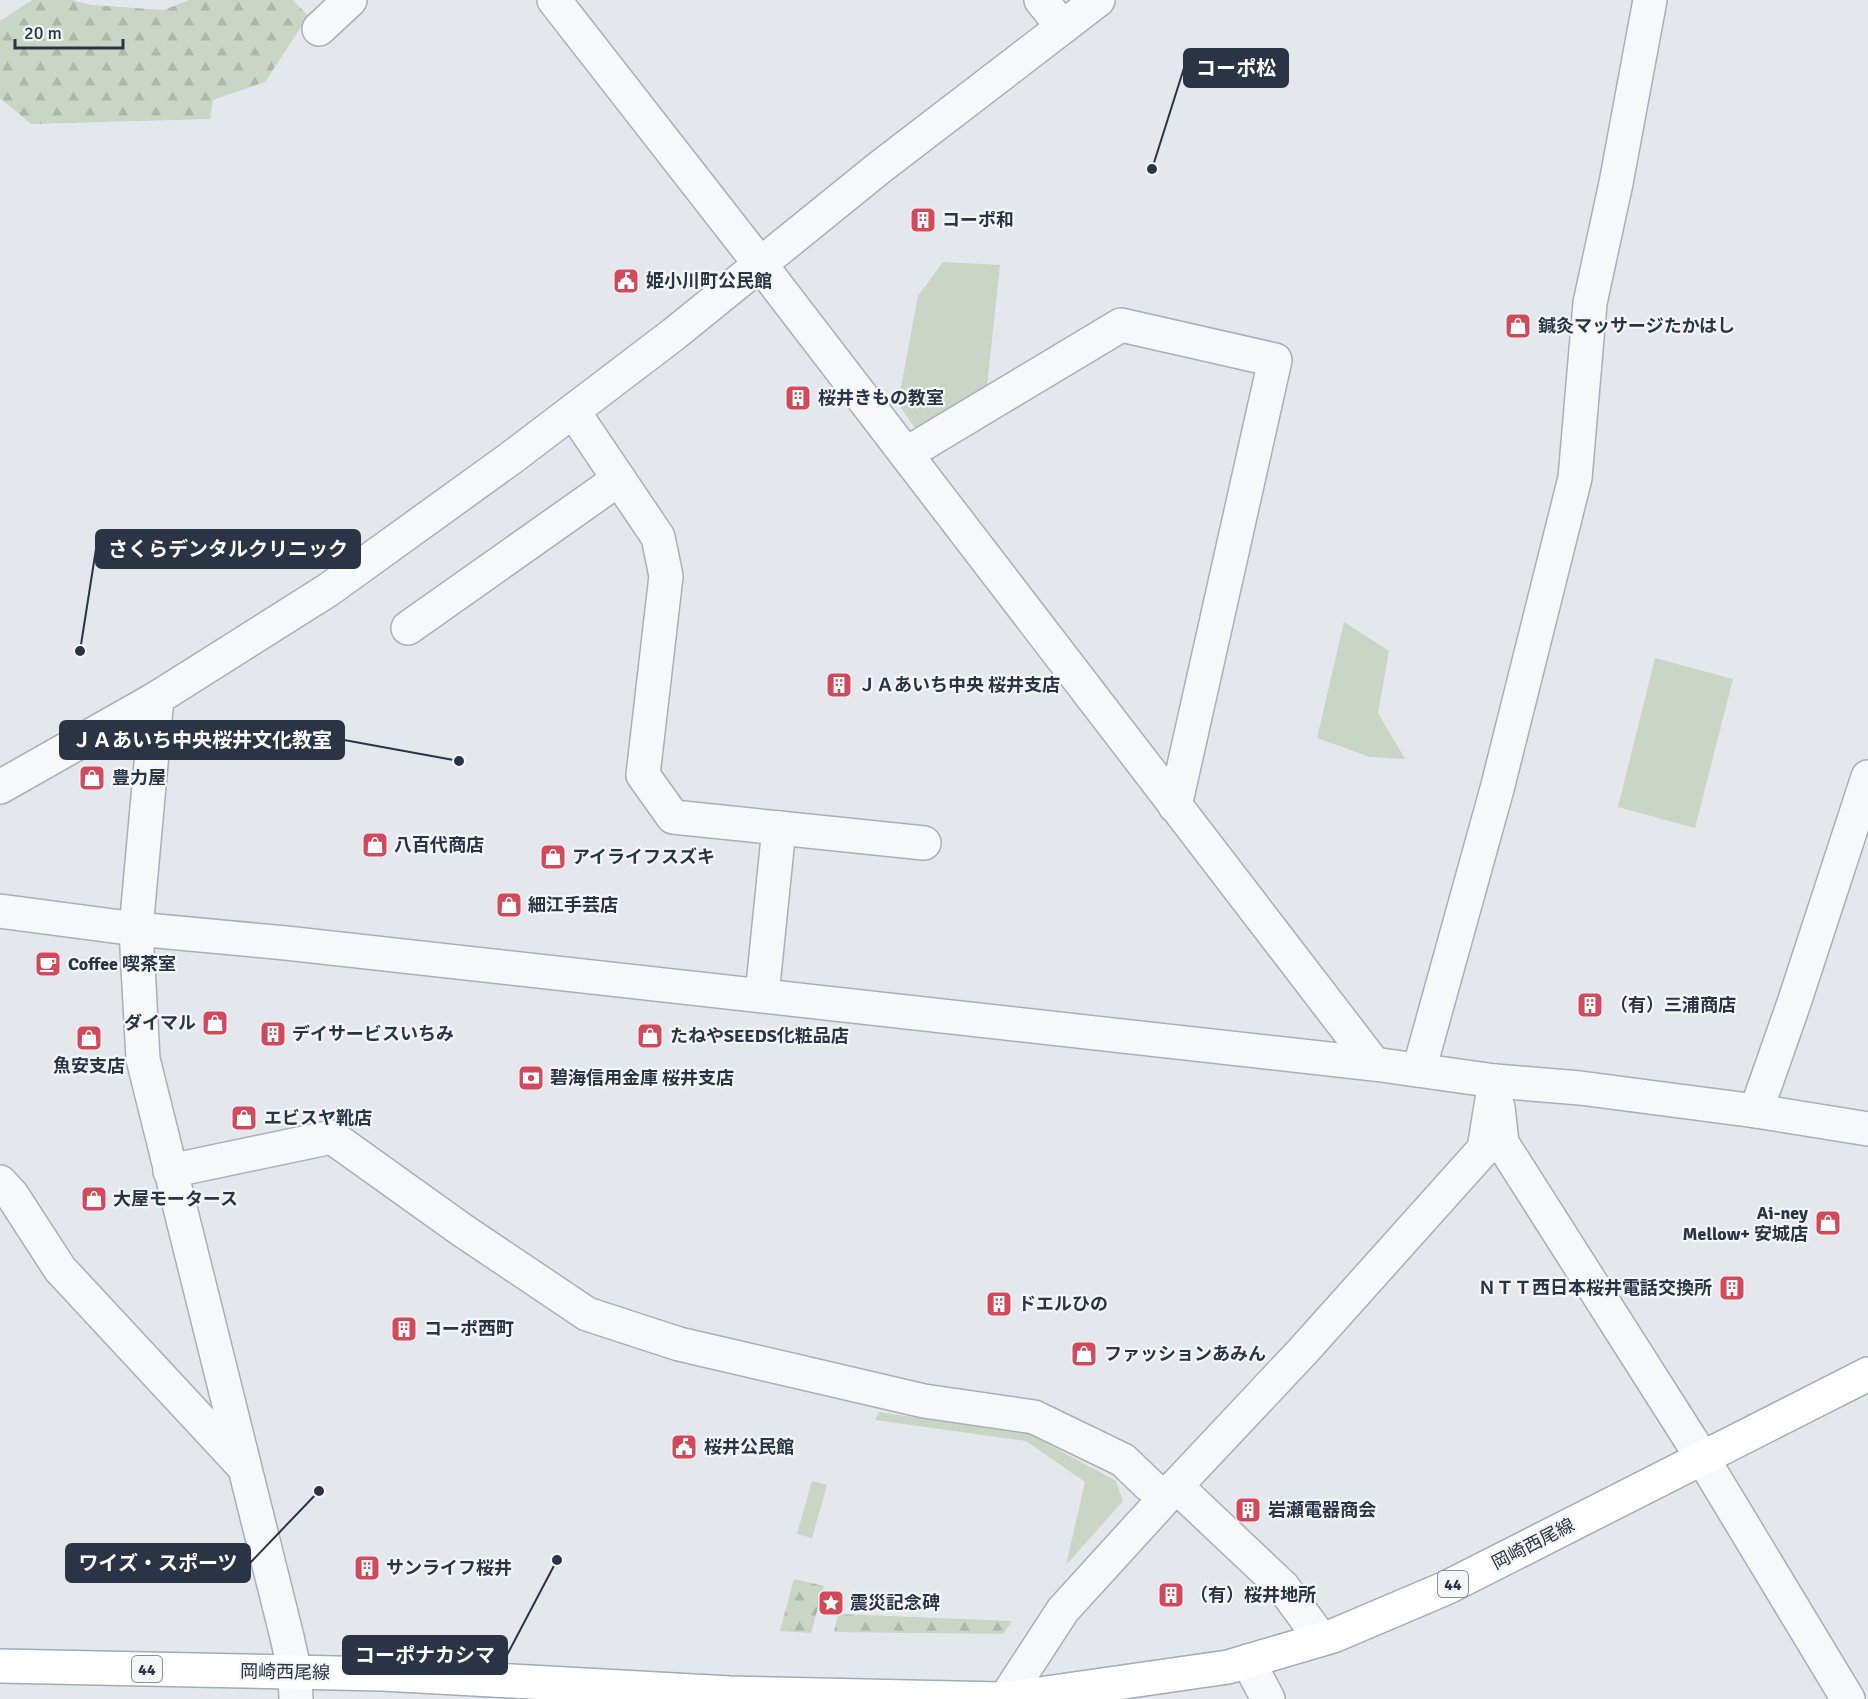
<svg xmlns="http://www.w3.org/2000/svg" width="1868" height="1699" viewBox="0 0 1868 1699" font-family="Signika,'Noto Sans JP',sans-serif">
<defs>
<pattern id="forest-firs" width="22" height="20" patternUnits="userSpaceOnUse" patternTransform="scale(1.5)"><rect width="22" height="20" fill="#c9d6c5"/><path d="M5 1l3.5 6h-7zM16 11l3.5 6h-7z" fill="#adb8ab"/></pattern>
</defs>
<rect width="100%" height="100%" fill="#e4e7ec"/>
<g fill="#c9d6c5">
<path d="M943,262L1000,265L987,386L918,433L898,403L918,296Z"/>
<path d="M1344,622L1389,651L1378,713L1405,759L1370,757L1317,738Z"/>
<path d="M1655,658L1733,679L1695,828L1618,807Z"/>
<path d="M879,1412L1029,1434L1116,1481L1123,1501L1066,1565L1085,1482L1026,1441L875,1420Z"/>
<path d="M812,1481L827,1485L812,1538L797,1534Z"/>
</g>
<g fill="url(#forest-firs)">
<path d="M32,0H72L91,5L164,10L189,0H293L308,16L265,82L213,100L210,119L31,124L0,98V21Z"/>
<path d="M794,1579L824,1586L811,1633L780,1631Z"/>
<path d="M838,1614L1012,1621L1003,1634L834,1632Z"/>
</g>
<g fill="none" stroke-linecap="round" stroke-linejoin="round">
<g stroke="#a9aeb7" stroke-width="36">
<g id="minor">
<path d="M554,0L760,264L1374,1064"/>
<path d="M1041,0L1063,27"/>
<path d="M319,29L350,0"/>
<path d="M573,411L658,537L666,576L643,775L673,817L779,828L762,995"/>
<path d="M906,454L1121,325L1275,360L1175,806"/>
<path d="M408,628L619,479"/>
<path d="M157,698L136,929L143,1059L287,1637L295,1673L296,1699"/>
<path d="M0,787L157,698L328,590L511,458L674,334L879,168L1098,0"/>
<path d="M779,828L924,843"/>
<path d="M0,911L136,929L286,943L1374,1064L1495,1081L1580,1088L1756,1111L1868,1129"/>
<path d="M1419,1070L1497,789L1575,478L1590,303L1616,183L1650,0"/>
<path d="M1498,1107L1502,1143L1703,1459L1848,1699"/>
<path d="M1756,1111L1794,1003L1868,777"/>
<path d="M170,1171L332,1137L462,1230L587,1314L679,1344L924,1401L1034,1417L1123,1460L1149,1485L1165,1498"/>
<path d="M0,1182L12,1195L60,1269L244,1467"/>
<path d="M1176,1486L1283,1587L1321,1639"/>
<path d="M1248,1661L1268,1699"/>
<path d="M1005,1699L1063,1610L1176,1486L1303,1351L1484,1149L1495,1081"/>
</g>
</g>
<g stroke="#a3abb8" stroke-width="36">
<g id="major">
<path d="M0,1666L383,1674L730,1693L1001,1699"/>
<path d="M1005,1699L1228,1667L1333,1636L1446,1588L1868,1374"/>
</g>
</g>
<use href="#minor" stroke="#f7f8fa" stroke-width="33"/>
<use href="#major" stroke="#fff" stroke-width="33"/>
</g>
<defs>
<g id="building-square" transform="scale(1.35)"><rect x="-9" y="-9" width="18" height="18" rx="4" fill="#d1495b" stroke="#f4f6f9"/><path d="M-4-6H4V6H1V3H-1V6H-4ZM-2.5-4.3h1.7v1.8h-1.7ZM.8-4.3h1.7v1.8H.8ZM-2.5-1h1.7V.8h-1.7ZM.8-1h1.7V.8H.8Z" fill="#fff"/></g>
<g id="civic-square" transform="scale(1.35)"><rect x="-9" y="-9" width="18" height="18" rx="4" fill="#d1495b" stroke="#f4f6f9"/><path d="M-.6-6.5H3V-4.5H.6V-3L4-1V1h2V6H-6V1h2V-1L-.6-3ZM-1.2 2.5V6h2.4V2.5Z" fill="#fff"/></g>
<g id="shop-square" transform="scale(1.35)"><rect x="-9" y="-9" width="18" height="18" rx="4" fill="#d1495b" stroke="#f4f6f9"/><path d="M-5-2.5h2.3a2.7 3.5 0 0 1 5.4 0H5L5.5 6h-11ZM-1.5-2.5h3a1.5 2.3 0 0 0-3 0Z" fill="#fff"/></g>
<g id="cafe-square" transform="scale(1.35)"><rect x="-9" y="-9" width="18" height="18" rx="4" fill="#d1495b" stroke="#f4f6f9"/><path d="M-5.5-4.5H6V0H3Q3 3.5 0 3.5H-2.5Q-5.5 3.5-5.5 0ZM3-3.2v2h1.7v-2ZM-6 4.5H4V6H-6Z" fill="#fff"/></g>
<g id="bank-square" transform="scale(1.35)"><rect x="-9" y="-9" width="18" height="18" rx="4" fill="#d1495b" stroke="#f4f6f9"/><path d="M-6-4H6V4H-6ZM0-2.3a2.3 2.3 0 1 0 0 4.6a2.3 2.3 0 1 0 0-4.6Z" fill="#fff"/></g>
<g id="sight-square" transform="scale(1.35)"><rect x="-9" y="-9" width="18" height="18" rx="4" fill="#d1495b" stroke="#f4f6f9"/><path d="M0-6L1.8-2.2L6-1.7L2.9 1.2L3.7 5.4L0 3.3L-3.7 5.4L-2.9 1.2L-6-1.7L-1.8-2.2Z" fill="#fff"/></g>
</defs>
<g fill-rule="evenodd">
<use href="#building-square" x="923" y="220"/>
<use href="#civic-square" x="626" y="281"/>
<use href="#shop-square" x="1518" y="326"/>
<use href="#building-square" x="798" y="398"/>
<use href="#building-square" x="839" y="685"/>
<use href="#shop-square" x="92" y="778"/>
<use href="#shop-square" x="375" y="845"/>
<use href="#shop-square" x="553" y="857"/>
<use href="#shop-square" x="509" y="905"/>
<use href="#cafe-square" x="48" y="964"/>
<use href="#building-square" x="1590" y="1005"/>
<use href="#shop-square" x="215" y="1023"/>
<use href="#building-square" x="273" y="1034"/>
<use href="#shop-square" x="650" y="1036"/>
<use href="#shop-square" x="89" y="1038"/>
<use href="#bank-square" x="531" y="1078"/>
<use href="#shop-square" x="244" y="1118"/>
<use href="#shop-square" x="94" y="1199"/>
<use href="#shop-square" x="1828" y="1223"/>
<use href="#building-square" x="1732" y="1288"/>
<use href="#building-square" x="999" y="1304"/>
<use href="#building-square" x="404" y="1329"/>
<use href="#shop-square" x="1084" y="1354"/>
<use href="#civic-square" x="684" y="1447"/>
<use href="#building-square" x="1248" y="1510"/>
<use href="#building-square" x="367" y="1568"/>
<use href="#building-square" x="1171" y="1595"/>
<use href="#sight-square" x="831" y="1603"/>
</g>
<g text-anchor="middle" stroke-width="4.5" stroke-linejoin="round" paint-order="stroke">
<g fill="#f4f6f9" stroke="#676e7b" stroke-width="1.5">
<rect x="1438" y="1571" width="30" height="26" rx="4.5"/>
<rect x="132" y="1656" width="30" height="26" rx="4.5"/>
</g>
<g font-size="16" font-weight="bold" fill="#2b3445">
<text x="1453" y="1590">44</text>
<text x="147" y="1675">44</text>
</g>
<g font-size="18" font-weight="bold" fill="#2b3445" stroke="#f4f6f9" text-anchor="start">
<text x="942" y="226">コーポ和</text>
<text x="646" y="287">姫小川町公民館</text>
<text x="1538" y="332">鍼灸マッサージたかはし</text>
<text x="818" y="404">桜井きもの教室</text>
<text x="858" y="691">ＪＡあいち中央 桜井支店</text>
<text x="112" y="784">豊力屋</text>
<text x="394" y="851">八百代商店</text>
<text x="572" y="863">アイライフスズキ</text>
<text x="528" y="911">細江手芸店</text>
<text x="68" y="970">Coffee 喫茶室</text>
<text x="1610" y="1011">（有）三浦商店</text>
<text x="196" y="1029" text-anchor="end">ダイマル</text>
<text x="292" y="1040">デイサービスいちみ</text>
<text x="670" y="1042">たねやSEEDS化粧品店</text>
<text x="89" y="1072" text-anchor="middle">魚安支店</text>
<text x="550" y="1084">碧海信用金庫 桜井支店</text>
<text x="264" y="1124">エビスヤ靴店</text>
<text x="113" y="1205">大屋モータース</text>
<text x="1808" y="1219" text-anchor="end">Ai-ney<tspan x="1808" dy="21">Mellow+ 安城店</tspan></text>
<text x="1712" y="1294" text-anchor="end">ＮＴＴ西日本桜井電話交換所</text>
<text x="1018" y="1310">ドエルひの</text>
<text x="424" y="1335">コーポ西町</text>
<text x="1104" y="1360">ファッションあみん</text>
<text x="704" y="1453">桜井公民館</text>
<text x="1268" y="1516">岩瀬電器商会</text>
<text x="386" y="1574">サンライフ桜井</text>
<text x="1190" y="1601">（有）桜井地所</text>
<text x="850" y="1609">震災記念碑</text>
</g>
<g font-size="18" fill="#2b3445" stroke="#f4f6f9">
<text transform="translate(1533 1544) rotate(-27)" y="6">岡崎西尾線</text>
<text transform="translate(285 1672) rotate(1)" y="6">岡崎西尾線</text>
</g>
</g>
<path fill="none" stroke="#2b3445" stroke-width="2" d="M1152 169L1184 68M80 651L96 549M459 761L344 740M319 1491L250 1563M557 1560L507 1655"/>
<g fill="#2b3445" stroke="#f4f6f9" stroke-width="2">
<circle cx="1152" cy="169" r="6"/>
<circle cx="80" cy="651" r="6"/>
<circle cx="459" cy="761" r="6"/>
<circle cx="319" cy="1491" r="6"/>
<circle cx="557" cy="1560" r="6"/>
</g>
<g fill="#2b3445" stroke="#2b3445" stroke-width="2">
<rect x="1184" y="49" width="104" height="38" rx="6"/>
<rect x="96" y="530" width="264" height="38" rx="6"/>
<rect x="60" y="721" width="284" height="38" rx="6"/>
<rect x="66" y="1544" width="184" height="38" rx="6"/>
<rect x="343" y="1636" width="164" height="38" rx="6"/>
</g>
<g font-size="20" text-anchor="middle" font-weight="bold" fill="#fff">
<text x="1236" y="75">コーポ松</text>
<text x="228" y="556">さくらデンタルクリニック</text>
<text x="202" y="747">ＪＡあいち中央桜井文化教室</text>
<text x="158" y="1570">ワイズ・スポーツ</text>
<text x="425" y="1662">コーポナカシマ</text>
</g>
<path d="M15 39v9h108v-9" fill="none" stroke="#2b3445" stroke-width="3"/>
<text x="24" y="39" font-size="18" fill="#2b3445" stroke="#f4f6f9" stroke-width="4.5" paint-order="stroke">20 m</text>
</svg>
